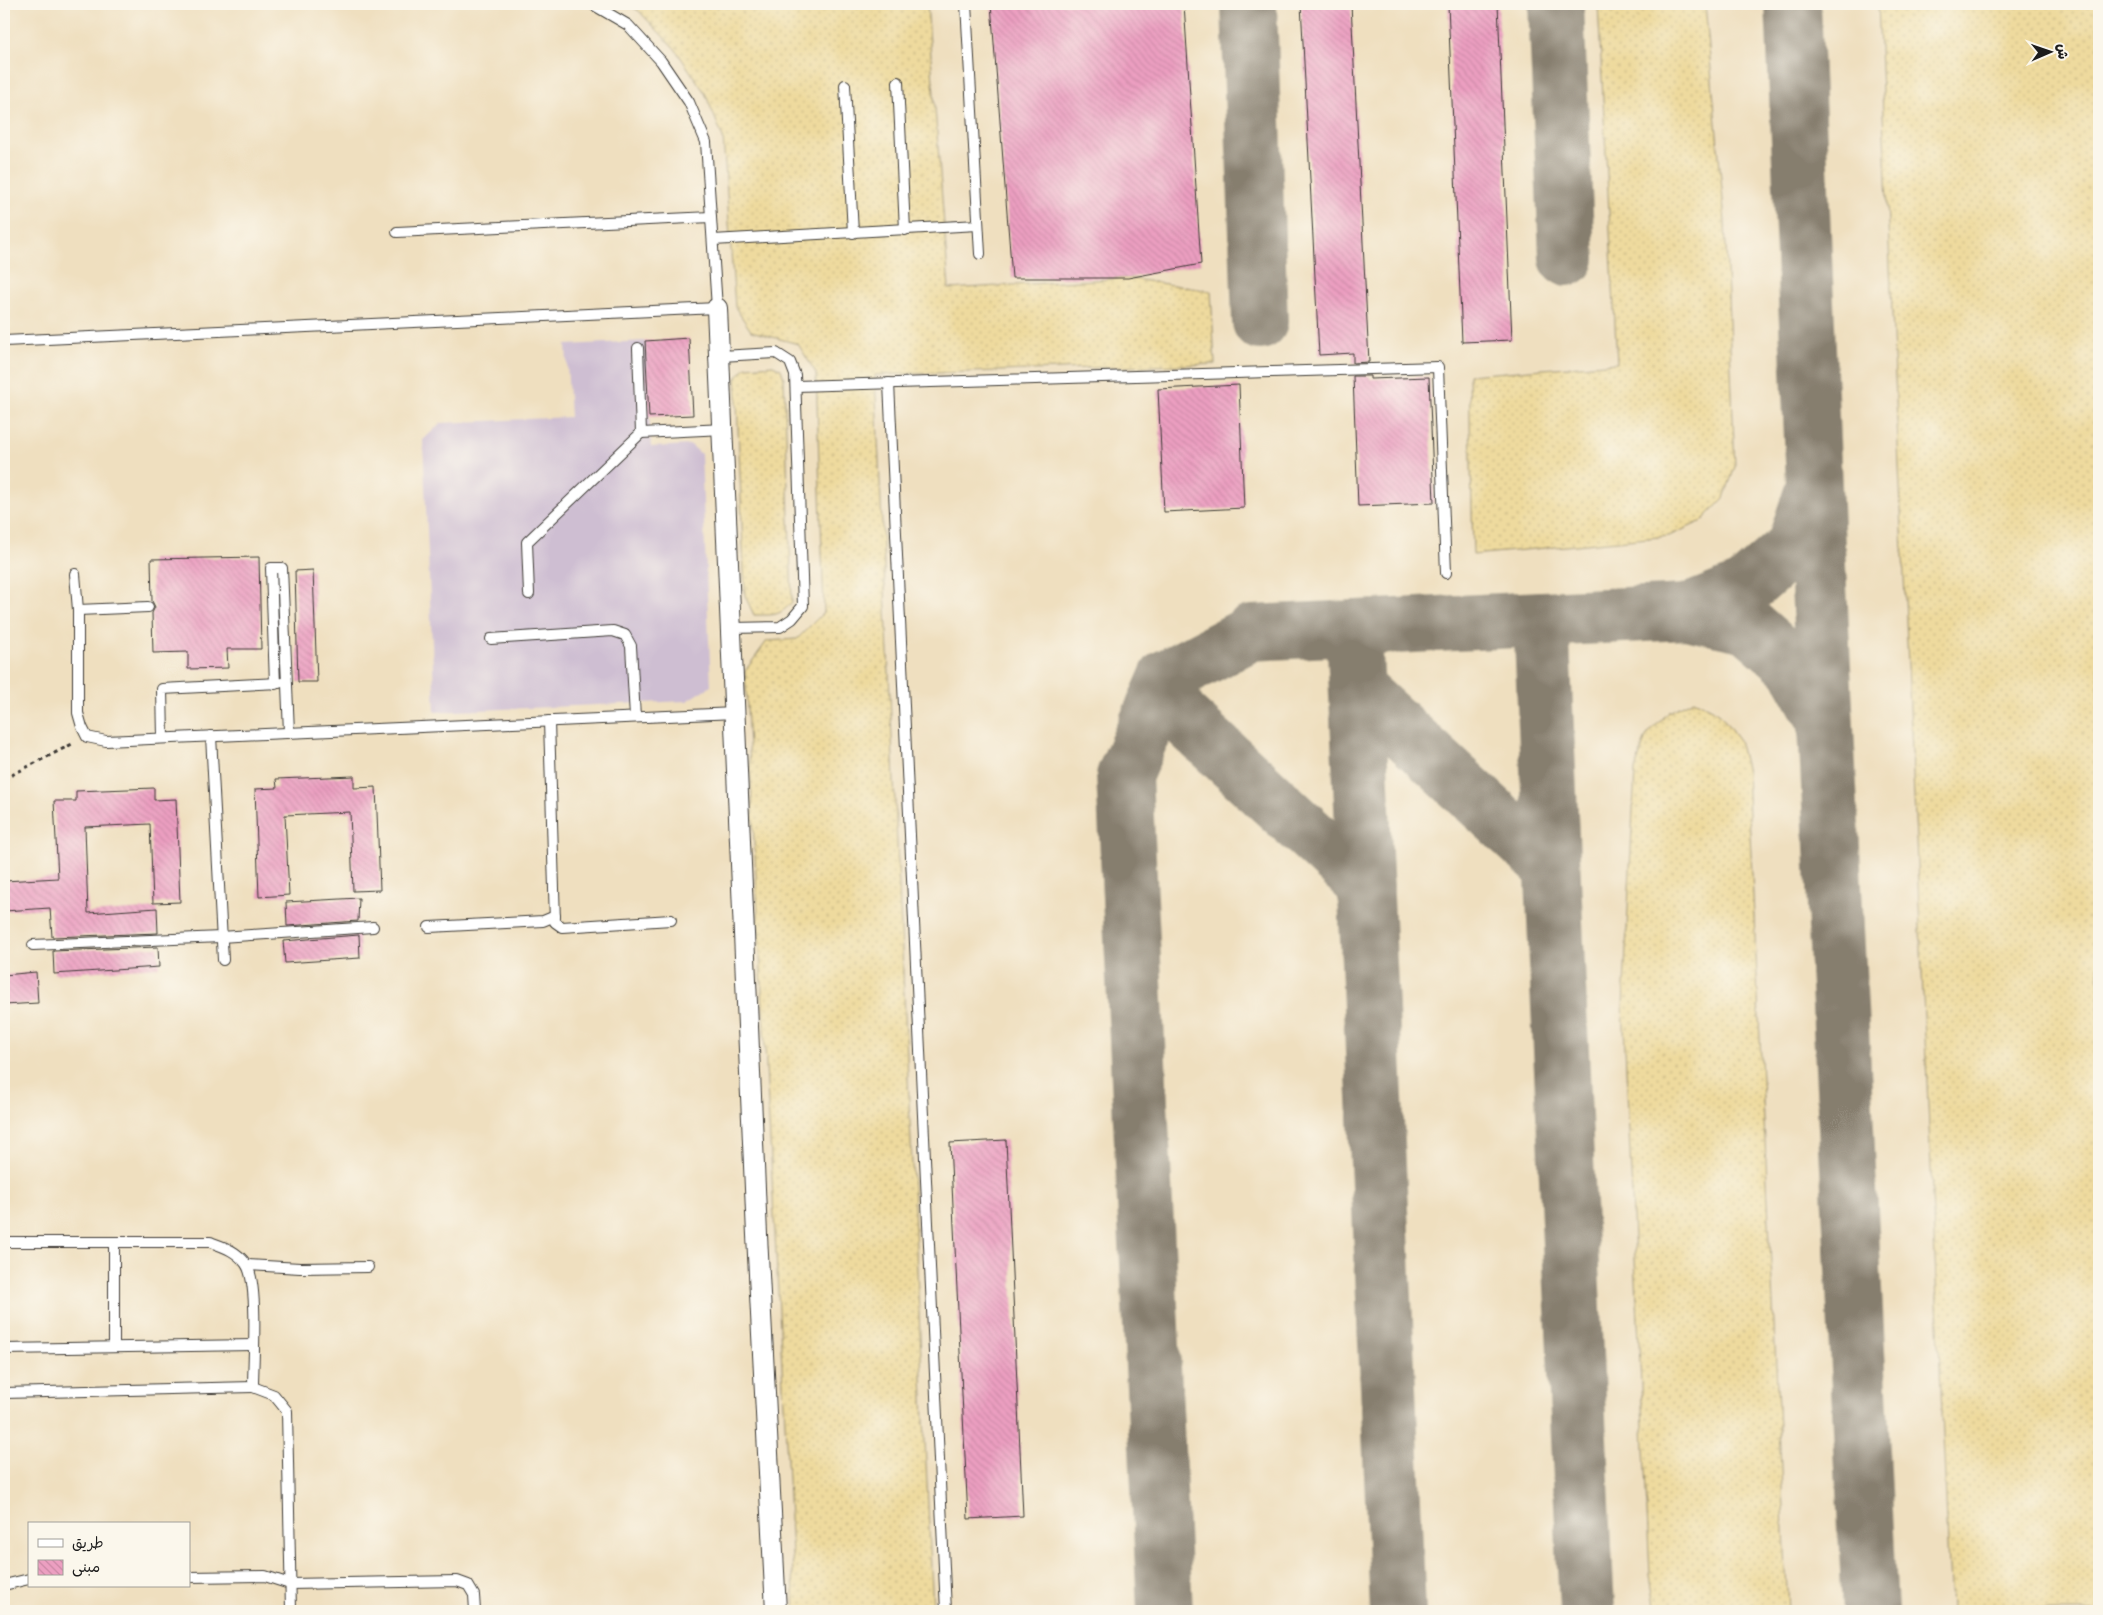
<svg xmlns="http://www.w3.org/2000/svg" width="2103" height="1615" viewBox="0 0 2103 1615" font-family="'Gochi Hand','Playpen Sans Arabic',sans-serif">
<defs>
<pattern id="sand-dots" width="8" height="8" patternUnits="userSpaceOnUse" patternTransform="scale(1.25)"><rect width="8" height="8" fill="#eeda9e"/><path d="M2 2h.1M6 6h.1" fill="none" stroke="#ccba88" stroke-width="1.8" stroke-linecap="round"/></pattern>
<pattern id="building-back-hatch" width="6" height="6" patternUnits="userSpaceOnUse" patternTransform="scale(1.25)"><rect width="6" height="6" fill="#ec9fc1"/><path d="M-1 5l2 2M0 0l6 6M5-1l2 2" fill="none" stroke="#ca88a5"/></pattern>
</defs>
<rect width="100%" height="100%" fill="#fbf7ec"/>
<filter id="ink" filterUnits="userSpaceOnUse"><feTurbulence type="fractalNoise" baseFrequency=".02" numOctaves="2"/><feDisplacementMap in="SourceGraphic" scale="10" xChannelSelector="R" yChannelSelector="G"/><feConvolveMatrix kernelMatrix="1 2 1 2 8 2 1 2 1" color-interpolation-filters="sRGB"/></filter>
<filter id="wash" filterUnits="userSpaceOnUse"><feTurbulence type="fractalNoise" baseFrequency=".0096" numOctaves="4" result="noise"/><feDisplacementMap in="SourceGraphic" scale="20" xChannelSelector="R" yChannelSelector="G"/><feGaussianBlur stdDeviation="1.12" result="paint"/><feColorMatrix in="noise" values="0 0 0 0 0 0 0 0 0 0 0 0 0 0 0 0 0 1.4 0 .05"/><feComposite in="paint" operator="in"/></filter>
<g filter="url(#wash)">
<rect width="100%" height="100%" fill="#efdfbf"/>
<path fill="#cebed2" d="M645,341L651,447L691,445L701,454L711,686L687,701L435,712L423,440L441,423L570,417L566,345Z"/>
<g fill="url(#sand-dots)" stroke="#857b5d">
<path d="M627,4H927L949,289L1128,278L1211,291L1215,364L875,375L933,1611H795L745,671L767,641L797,639L824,612L816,373L798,344L751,331L735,307L723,138L705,93L675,49L639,11Z"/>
<path d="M1598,4H1705L1725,222L1735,467L1724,498L1702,521L1669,536L1473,555L1469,375L1617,363Z"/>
<path d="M1878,4H2099V1611H1951Z"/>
<path d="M773,365L781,369L784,378L792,602C779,617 773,615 754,615L745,596L736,378L746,367Z"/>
<path d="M1694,700L1719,713L1739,740L1747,772L1788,1611H1656L1650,1575L1623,1006L1635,770L1646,736L1669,712Z"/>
</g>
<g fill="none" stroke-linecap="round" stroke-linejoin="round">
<g stroke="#867e6e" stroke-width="56">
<path d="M1249,4L1260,322"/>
<path d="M1556,4L1567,258"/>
<path d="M1793,4L1814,485L1870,1611"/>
<path d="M1812,492L1794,546L1745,589L1687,612L1748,625L1795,666L1825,720"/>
<path d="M1541,619L1587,1611"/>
<path d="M1354,628L1398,1611"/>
<path d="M1167,677L1177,712L1366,886"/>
<path d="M1357,689L1552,868"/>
<path d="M1165,1611L1124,776L1167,677L1251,633L1687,612"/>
</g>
</g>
<g id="blocks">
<g fill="url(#building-back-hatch)">
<path d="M991,4H1184L1201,264L1128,278H1012Z"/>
<path d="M1301,4H1351L1369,362L1353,363V353L1319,355Z"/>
<path d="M1448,4H1498L1512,340L1462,342Z"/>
<path d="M689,338L693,415L649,417L645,341Z"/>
<path d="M1353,376H1370V379L1429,377L1434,503L1358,506Z"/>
<path d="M1239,385L1244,508L1164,512L1158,389Z"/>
<path d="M259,557L261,649H227L228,668L188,669V652L153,653L152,613L155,607L152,601L151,559Z"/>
<path d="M313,570L317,682H298L295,571Z"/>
<path d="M354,776V788L376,787L380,890L353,891L350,812L285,815L289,895L259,897L255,789L277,788L276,779Z"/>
<path d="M154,788V800L176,799L180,902L153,903L150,824L85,827L88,913L157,908L158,933L52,937L50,908L4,911V881L58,878L54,801H76V791Z"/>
<path d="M359,898L358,921L287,926L286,902Z"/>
<path d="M359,935L360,958L285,963L283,941Z"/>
<path d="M158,947L159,967L54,974L53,951Z"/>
<path d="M36,972L38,1003L4,1005V975Z"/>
<path d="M1006,1140L1023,1516L968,1519L950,1143Z"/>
</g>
</g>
</g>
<g filter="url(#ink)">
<use href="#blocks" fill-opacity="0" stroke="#3c3934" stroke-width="1"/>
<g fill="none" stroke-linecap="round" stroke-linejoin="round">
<g stroke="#3c3934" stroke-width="12">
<g id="lane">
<path d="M966,4L980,254"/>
<path d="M898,82L905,230"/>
<path d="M845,85L853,233"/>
<path d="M397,232L711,217"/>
<path d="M713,240L978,225"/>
<path d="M4,341L717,308L706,142L689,102L661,61L628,25L592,4"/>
<path d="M721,356L776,353L790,362L795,375L803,606L792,619L780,627L732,628"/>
<path d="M889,383L946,1611"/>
<path d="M796,386L1438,367L1446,573"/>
<path d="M641,433L724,429"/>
<path d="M75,574L78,610V713L82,727L87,737L106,741L735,713"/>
<path d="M529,594L527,542L641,433L638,348"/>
<path d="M78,610L148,607"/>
<path d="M491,639L613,631L625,635L631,646L635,717"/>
<path d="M275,684L271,568H282L289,732"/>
<path d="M549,721L555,922L562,927L671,920"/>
<path d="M211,736L223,960"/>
<path d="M163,738L162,689L279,683"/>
<path d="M429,927L543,921L555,916"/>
<path d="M33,945L221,937L373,927"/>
<path d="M4,1242H210C224,1247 237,1251 246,1264C259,1282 253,1362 253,1387L274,1395L287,1411L291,1611"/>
<path d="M114,1242V1347"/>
<path d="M247,1265L300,1268L368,1267"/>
<path d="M4,1349L253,1345"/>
<path d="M4,1393L253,1387"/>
<path d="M189,1577L265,1576L290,1584L457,1581L468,1585L474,1595L475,1611"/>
<path d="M4,1585L29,1579"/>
</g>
</g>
<g stroke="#3c3934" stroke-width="22">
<path id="street" d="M717,308L757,1235L776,1611"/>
</g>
<path stroke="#3c3934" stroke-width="3" stroke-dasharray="4 4" stroke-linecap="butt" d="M4,779L74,743"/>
<use href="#lane" stroke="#fff" stroke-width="10"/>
<use href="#street" stroke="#fff" stroke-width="20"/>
</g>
</g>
<rect width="2103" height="1615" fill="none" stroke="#fbf7ec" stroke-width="20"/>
<rect x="28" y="1522" width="162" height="65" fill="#fbf7ec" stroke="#a29f99"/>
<rect x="38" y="1539" width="25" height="8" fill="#ffffff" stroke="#a29f99"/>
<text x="72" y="1548" font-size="15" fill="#1c1c1c">طريق</text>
<rect x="38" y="1560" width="25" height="15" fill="url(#building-back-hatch)" stroke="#a29f99"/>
<text x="72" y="1572" font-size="15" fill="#1c1c1c">مبنى</text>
<g transform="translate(2050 52) rotate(88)" stroke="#fbf7ec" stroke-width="4" paint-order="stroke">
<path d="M0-4L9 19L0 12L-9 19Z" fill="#1c1c1c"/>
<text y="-8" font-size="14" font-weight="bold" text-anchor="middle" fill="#1c1c1c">ش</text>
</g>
</svg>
